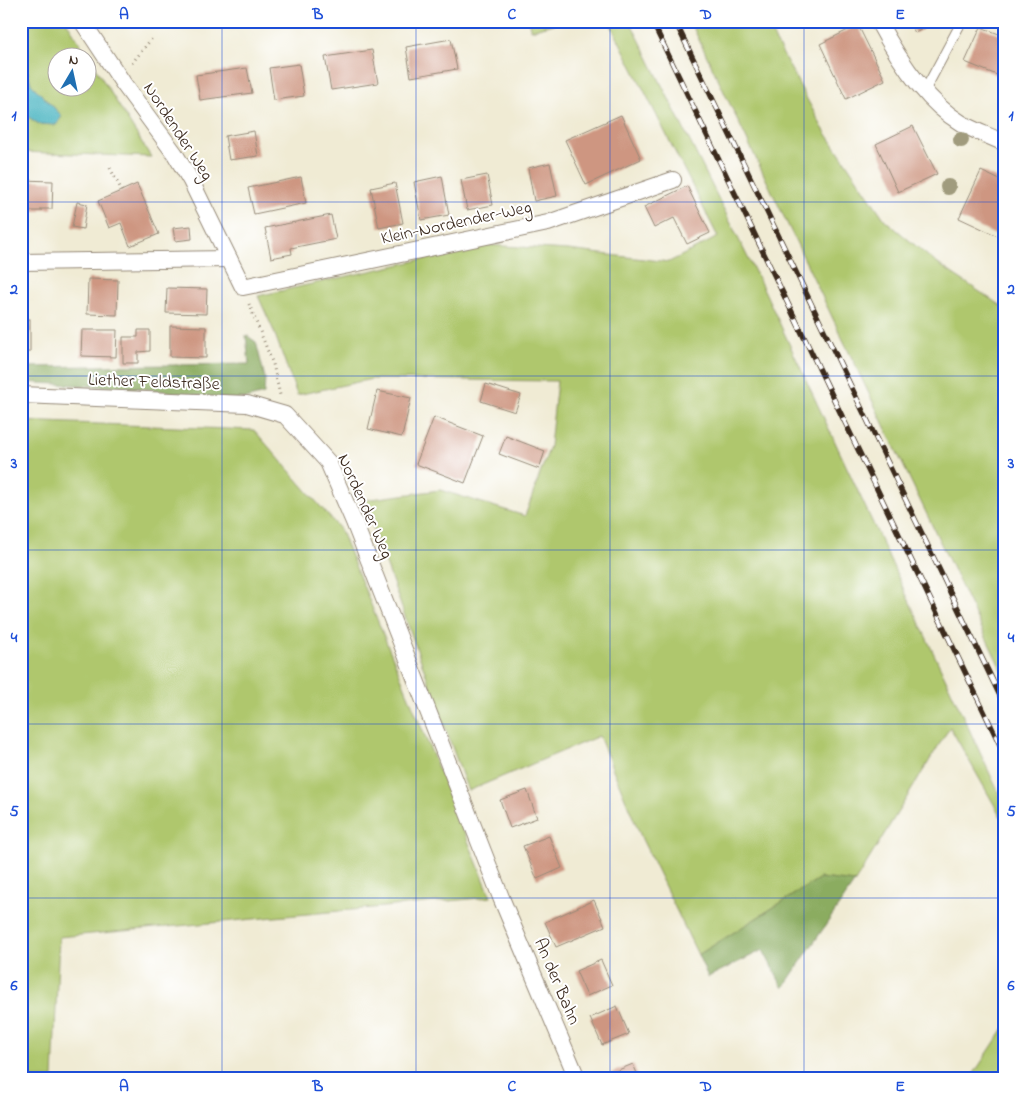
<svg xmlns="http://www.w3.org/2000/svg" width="1025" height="1099" viewBox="0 0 1025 1099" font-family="'Indie Flower',sans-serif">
<rect width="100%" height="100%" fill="#fff"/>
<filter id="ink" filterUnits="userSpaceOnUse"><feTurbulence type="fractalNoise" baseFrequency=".02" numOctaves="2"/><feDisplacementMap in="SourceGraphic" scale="10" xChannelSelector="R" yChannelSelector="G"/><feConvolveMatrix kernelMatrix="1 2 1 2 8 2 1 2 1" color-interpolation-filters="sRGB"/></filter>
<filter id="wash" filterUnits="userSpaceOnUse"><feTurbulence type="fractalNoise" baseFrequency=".0096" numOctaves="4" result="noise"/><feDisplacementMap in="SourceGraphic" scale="20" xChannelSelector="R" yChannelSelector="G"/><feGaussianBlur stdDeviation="1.12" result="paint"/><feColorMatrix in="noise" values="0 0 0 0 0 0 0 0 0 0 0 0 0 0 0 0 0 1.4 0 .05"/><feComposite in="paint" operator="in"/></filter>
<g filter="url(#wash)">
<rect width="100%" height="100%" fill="#f0ebd4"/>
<g fill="#afc76d" stroke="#757846" fill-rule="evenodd">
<path d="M21,21H66L151,157L21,152V112L39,124L55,125L62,116L31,84L25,63L21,57ZM58,58H88V88H58Z"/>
<path d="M528,21H564L531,30Z"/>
<path d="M609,21H630L765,292L1004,804V822L950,727L855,882L820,878L698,955L642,839L599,736L468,791L363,500L440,490L525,516L550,446L557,381L372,379L297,395L273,329L258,296L487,245L568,250L669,262L718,237Z"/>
<path d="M690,21H765L822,127L885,220L935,262L1004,308V675Z"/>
<path d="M21,421L254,430L340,529L491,897L59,937L53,1078H21Z"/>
<path d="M1004,1028V1078H971Z"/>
</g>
<g fill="#8bac60" stroke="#636b3f">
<path d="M246,335L256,342L265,378L264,394L245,399H224L147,389L21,382V367L249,364Z"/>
<path d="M820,878L855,882L783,988L763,950L708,977L698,955Z"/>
</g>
<path fill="#44b2c0" stroke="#406e6f" d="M21,57L25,63L31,84L62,116L56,125L39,124L21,112Z"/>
<g id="blocks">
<g fill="#ce9681">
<path d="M909,21H938L915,33Z"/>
<path d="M858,25L885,80L846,99L820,44Z"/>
<path d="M981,27L1004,36V78L965,62Z"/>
<path d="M451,39L457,69L411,77L406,47Z"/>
<path d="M372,50L378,83L331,90L325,57Z"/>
<path d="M299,64L304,96L274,100L269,68Z"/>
<path d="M247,68L252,93L200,100L196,75Z"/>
<path d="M621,115L641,159L586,185L565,140Z"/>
<path d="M913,126L937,174L898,192L876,144Z"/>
<path d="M254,131L258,156L229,160L225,136Z"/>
<path d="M550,163L557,196L534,201L528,168Z"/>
<path d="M981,171L1004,182V239L959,218Z"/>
<path d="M487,175L493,205L467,210L461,180Z"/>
<path d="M442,176L449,215L421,220L414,182Z"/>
<path d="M301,177L306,203L254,214L248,188Z"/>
<path d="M21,180L53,181L52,209H41V211H29V209L21,208Z"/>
<path d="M395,183L403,223L379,228L371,188Z"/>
<path d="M137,184L159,234L130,246L121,223L109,228L98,201Z"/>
<path d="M687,186L710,233L687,244L674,218L654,228L644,207Z"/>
<path d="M77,202L87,204L83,229L72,227Z"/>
<path d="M331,215L336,239L291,248L292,254L271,258L265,228Z"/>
<path d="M191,226L192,239L175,241L173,228Z"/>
<path d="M88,279L118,280L117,315L87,314Z"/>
<path d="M167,288L207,289L206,314L166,313Z"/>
<rect x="21" y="319" width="9" height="33"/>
<path d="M170,326L206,327V358L170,357Z"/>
<path d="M82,330H117L116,357L81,356Z"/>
<path d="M138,330H150V351L138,352V363H123V337H138Z"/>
<path d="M486,384L521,395L515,412L481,401Z"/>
<path d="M377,391L411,398L402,437L368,429Z"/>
<path d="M434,417L483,436L465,483L416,464Z"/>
<path d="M506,436L545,451L539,469L499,454Z"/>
<path d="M527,790L537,818L510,828L500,800Z"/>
<path d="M549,836L562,868L537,879L523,846Z"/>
<path d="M594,900L605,926L556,947L545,922Z"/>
<path d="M601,960L612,985L587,996L576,971Z"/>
<path d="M617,1006L629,1034L602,1045L590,1018Z"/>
<path d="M633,1064L639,1078H613L611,1073Z"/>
</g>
</g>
</g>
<g filter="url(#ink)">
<use href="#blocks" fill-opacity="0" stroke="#968a79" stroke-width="1"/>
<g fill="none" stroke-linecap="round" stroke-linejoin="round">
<g stroke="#968a79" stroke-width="11">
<path id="lane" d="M924,92L962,21"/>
</g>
<g stroke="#968a79" stroke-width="18">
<g id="street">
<path d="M82,21L123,83L175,154L191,181L243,287L548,223L673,180"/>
<path d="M878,21C897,57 926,102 961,123C974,131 990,136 1004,143"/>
<path d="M21,262L229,259"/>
<path d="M21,395L247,404L285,415L328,462L354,522L502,900L577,1078"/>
</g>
</g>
<g stroke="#968a79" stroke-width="3" stroke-dasharray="1 4" stroke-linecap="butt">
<path d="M222,24L224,21"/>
<path d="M132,63L153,37"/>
<path d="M110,168L122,191"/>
<path d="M249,304L273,364L280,395"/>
</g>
<use href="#lane" stroke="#fff" stroke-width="9"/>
<use href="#street" stroke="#fff" stroke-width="16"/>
<g stroke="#3b2a1e" stroke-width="5.5">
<g id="rail">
<path d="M652,21L1004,753"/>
<path d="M675,21L1004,704"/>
</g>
</g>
<use href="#rail" stroke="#fff" stroke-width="4" stroke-dasharray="11" stroke-linecap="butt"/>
</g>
<g fill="#a09b7d">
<circle cx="961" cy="140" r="8"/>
<circle cx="948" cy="187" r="8"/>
</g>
</g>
<path fill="none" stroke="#1d4ed8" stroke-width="1" stroke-opacity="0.55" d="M222,21V1078M416,21V1078M610,21V1078M804,21V1078M21,202H1004M21,376H1004M21,550H1004M21,724H1004M21,898H1004"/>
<g text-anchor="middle" stroke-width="4" stroke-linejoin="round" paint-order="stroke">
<g font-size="18" fill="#3b2a1e" stroke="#fff">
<text transform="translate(179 131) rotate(57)" y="6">Nordender Weg</text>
<text transform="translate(456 222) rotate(-12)" y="6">Klein-Nordender-Weg</text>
<text transform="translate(154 381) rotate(2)" y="6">Liether Feldstraße</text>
<text transform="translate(366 506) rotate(66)" y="6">Nordender Weg</text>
<text transform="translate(558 981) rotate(67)" y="6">An der Bahn</text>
</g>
</g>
<rect width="1025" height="1099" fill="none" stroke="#fff" stroke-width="55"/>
<g transform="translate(72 72) rotate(9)"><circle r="24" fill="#ffffff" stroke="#b1aaa5"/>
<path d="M0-4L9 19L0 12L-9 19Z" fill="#1f6fb2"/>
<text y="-8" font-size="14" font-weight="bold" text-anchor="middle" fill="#3b2a1e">N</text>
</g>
<rect x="28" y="28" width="970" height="1044" fill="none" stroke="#1d4ed8" stroke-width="2"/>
<g font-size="16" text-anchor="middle" font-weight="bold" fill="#1d4ed8">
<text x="124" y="19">A</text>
<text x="318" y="19">B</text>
<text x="512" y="19">C</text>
<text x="706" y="19">D</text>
<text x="900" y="19">E</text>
<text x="14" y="120">1</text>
<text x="1011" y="120">1</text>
<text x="14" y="294">2</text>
<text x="1011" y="294">2</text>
<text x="14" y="468">3</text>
<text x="1011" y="468">3</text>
<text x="14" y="642">4</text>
<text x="1011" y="642">4</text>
<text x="14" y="816">5</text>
<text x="1011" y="816">5</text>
<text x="14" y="990">6</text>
<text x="1011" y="990">6</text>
<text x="124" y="1091">A</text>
<text x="318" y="1091">B</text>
<text x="512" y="1091">C</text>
<text x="706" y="1091">D</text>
<text x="900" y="1091">E</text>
</g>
</svg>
